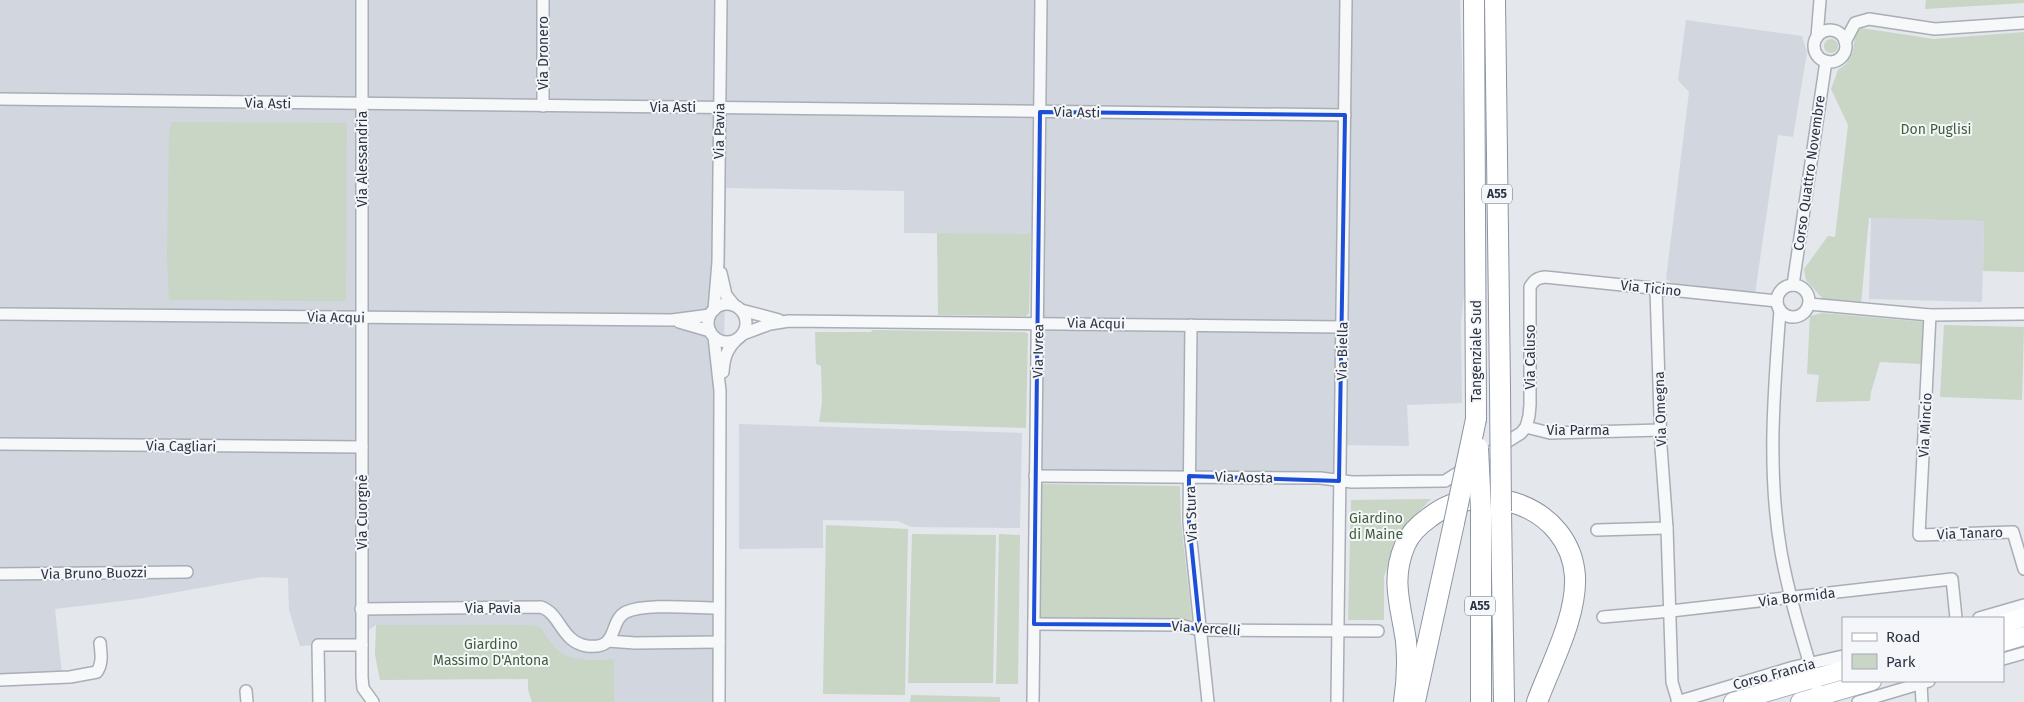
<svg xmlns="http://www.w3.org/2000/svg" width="2024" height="702" viewBox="0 0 2024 702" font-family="'Fira Sans',sans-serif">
<rect width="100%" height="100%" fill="#e4e7ec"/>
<g fill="#d2d6de">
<path d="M0,0H1460L1466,193V278L1461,324L1462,403L1407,405L1409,446L1343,445L1341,477L1035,473L1034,234L904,233V191L726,188L720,702H614V659L579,660L569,657L560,652L548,641L541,627L533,625H376L349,643L300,646L289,610L288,578L261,577L138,599L55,609L62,674L0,677Z"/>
<path d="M1686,20L1802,36L1807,52L1793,137L1778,135L1755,294L1678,287L1666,279L1689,92L1678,80Z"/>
<path d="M1871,218L1984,221L1982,302L1869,299Z"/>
<path d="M739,424L1022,433L1020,528L911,527L898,521L823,520V548L739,549Z"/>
</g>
<g fill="#c9d5c5">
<path d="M1926,0H2024V3L1925,9Z"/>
<path d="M1861,28L1934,39L2024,32V272L1983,271L1984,221L1869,218L1861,304L1823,299L1806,280L1804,269L1828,236L1835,237L1848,125L1831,89L1838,70L1846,64L1853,52L1855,35Z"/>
<circle cx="1831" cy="46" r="7"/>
<path d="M171,122L347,123L346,301L169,300L167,257L169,134Z"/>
<path d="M937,233L1031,234L1029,313L1026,316L938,315Z"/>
<path d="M1822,313L1926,322L1921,364L1880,362L1871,392L1870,401L1816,402L1819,375L1807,374L1810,316Z"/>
<path d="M1944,325L2024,327L2022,400L1940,397Z"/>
<path d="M872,330L1025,332L1028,334L1026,428L819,422L822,403L821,366L816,364L815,332H871Z"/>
<path d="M1042,484L1180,486L1181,522L1192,620L1041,617Z"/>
<path d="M1431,499L1403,528L1384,576V620H1348L1351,500Z"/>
<path d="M826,525L908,529L905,695L823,694Z"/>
<path d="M912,534L996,535L993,683H908Z"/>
<path d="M999,534L1020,535L1018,684H996Z"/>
<path d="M376,625H533L541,627C561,664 576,660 614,659V702H532L528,690V679L380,680L375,655Z"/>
<path d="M911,695L1000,697V702H910Z"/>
</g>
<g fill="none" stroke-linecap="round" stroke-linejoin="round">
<g stroke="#a9aeb6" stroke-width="14">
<g id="minor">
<path d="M362,0V677L363,688L373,702"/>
<path d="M543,0V106"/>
<circle cx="1830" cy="46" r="16"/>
<path d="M1817,37L1820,0"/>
<path d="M1845,42L1855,23L1869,19L1935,29L2024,23"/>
<path d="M0,99L1345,115"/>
<path d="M721,273L726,295L734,305"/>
<path d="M1793,285L1826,61"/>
<circle cx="1793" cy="301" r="16"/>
<path d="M1656,289L1661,447L1667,528L1672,682L1678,702"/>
<path d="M1809,304L1930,315L2024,314"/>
<circle cx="727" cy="323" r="19"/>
<path d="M714,310L718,262L721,0"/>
<path d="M741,310L779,320"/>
<path d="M1780,310C1774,391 1767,471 1781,552C1789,597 1803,641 1816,685"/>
<path d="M0,314L672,320L710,315"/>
<path d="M1930,315L1919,535L2013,532L2024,569"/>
<path d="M679,322L710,331"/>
<path d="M1191,325L1189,522L1208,702"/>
<path d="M743,334L770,324L789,321L1343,327"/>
<path d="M714,337L720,391L719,702"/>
<path d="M723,372C724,359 726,350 736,340"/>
<path d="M1526,427L1550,433L1661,430"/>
<path d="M0,444L362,447"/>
<path d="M1035,476L1320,478L1352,482L1445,481L1521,433L1526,427L1529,416L1530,405V287C1534,280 1537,278 1545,277L1777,301"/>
<path d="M1597,530L1667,528"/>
<path d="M0,574L187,572"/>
<path d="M361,609L541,607C561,614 561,642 587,646C620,650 608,621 626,612C645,603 696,608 719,608"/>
<path d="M1603,617L1671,611L1952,579L1956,618"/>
<path d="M1979,618L2024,605"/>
<path d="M1034,624L1180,625L1200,630L1378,631"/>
<path d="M608,641L635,643L719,642"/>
<path d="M2003,659L2024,653"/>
<path d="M0,680L70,677L97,672C103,662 101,654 100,643"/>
<path d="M1921,683L1922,702"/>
<path d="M246,691L247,702"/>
<path d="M319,702L318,645H362"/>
<path d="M1033,702L1041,0"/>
<path d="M1337,702L1346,0"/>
<path d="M1677,702L1794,667L1843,656"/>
<path d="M1858,702L1929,681"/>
</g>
</g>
<g stroke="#a4abb7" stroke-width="20">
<g id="primary">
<path d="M2003,624L2024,617"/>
<path d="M2003,642L2024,636"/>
<path d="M1733,702L1843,670"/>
<path d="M1800,702L1872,681"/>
</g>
</g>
<g stroke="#8c94a2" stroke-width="22">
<g id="motorway">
<path d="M1474,0L1476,419"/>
<path d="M1495,0L1500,388"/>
<path d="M1481,510V702"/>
<path d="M1501,511L1504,702"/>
<path d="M1415,701L1454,523"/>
<path d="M1404,702C1407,682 1408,662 1406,641C1401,606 1390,580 1405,545C1410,533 1420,524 1430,517C1482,476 1570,506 1575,576C1577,617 1551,664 1537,702"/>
</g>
</g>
<use href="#minor" stroke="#f7f8fa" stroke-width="11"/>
<use href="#primary" stroke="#fff" stroke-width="18"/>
<use href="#motorway" stroke="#fff" stroke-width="20"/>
<g stroke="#8c94a2" stroke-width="22" stroke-linecap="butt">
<g id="motorway-bridge">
<path d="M1500,388L1501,511"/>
<path d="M1478,448L1481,510"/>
<path d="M1454,523L1476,419"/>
</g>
</g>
<use href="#motorway-bridge" stroke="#fff" stroke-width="20"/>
</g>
<path fill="none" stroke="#1d4ed8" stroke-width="4" stroke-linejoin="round" d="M1040,112L1345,115L1339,481L1189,476V522L1200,630L1180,625L1034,624Z"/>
<g text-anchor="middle" stroke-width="4" stroke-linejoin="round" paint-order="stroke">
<g fill="#f4f6f9" stroke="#686e7a" stroke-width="1">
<rect x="1482" y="184.5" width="30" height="19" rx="4"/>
<rect x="1465" y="596.5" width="30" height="19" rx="4"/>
</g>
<g font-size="12" font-weight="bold" fill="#2c3444">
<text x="1497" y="198">A55</text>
<text x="1480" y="610">A55</text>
</g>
<g font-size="14" fill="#2c3444" stroke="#f4f6f9">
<text transform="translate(543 53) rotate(-90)" y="5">Via Dronero</text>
<text transform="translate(268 103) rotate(1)" y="5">Via Asti</text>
<text x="673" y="112">Via Asti</text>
<text transform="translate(1077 112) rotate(1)" y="5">Via Asti</text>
<text transform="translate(719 131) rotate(-89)" y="5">Via Pavia</text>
<text transform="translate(362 159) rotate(-90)" y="5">Via Alessandria</text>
<text transform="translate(1809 173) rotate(-82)" y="5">Corso Quattro Novembre</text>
<text transform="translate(1651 288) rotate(6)" y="5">Via Ticino</text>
<text transform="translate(336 317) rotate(1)" y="5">Via Acqui</text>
<text transform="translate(1096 323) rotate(1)" y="5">Via Acqui</text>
<text transform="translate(1038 351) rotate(-89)" y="5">Via Ivrea</text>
<text transform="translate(1342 351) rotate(-89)" y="5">Via Biella</text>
<text transform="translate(1476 351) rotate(-90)" y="5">Tangenziale Sud</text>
<text transform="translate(1530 357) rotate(-90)" y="5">Via Caluso</text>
<text transform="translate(1660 409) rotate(-92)" y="5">Via Omegna</text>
<text transform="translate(1925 425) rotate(-87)" y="5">Via Mincio</text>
<text x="1578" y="435">Via Parma</text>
<text transform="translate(181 446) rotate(1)" y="5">Via Cagliari</text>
<text transform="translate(1244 477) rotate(1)" y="5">Via Aosta</text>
<text transform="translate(362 512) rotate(-90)" y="5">Via Cuorgnè</text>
<text transform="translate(1191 514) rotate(-92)" y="5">Via Stura</text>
<text transform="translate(1970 533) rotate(-2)" y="5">Via Tanaro</text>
<text transform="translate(94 573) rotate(-1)" y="5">Via Bruno Buozzi</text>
<text transform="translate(1797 597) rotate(-7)" y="5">Via Bormida</text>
<text x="493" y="613">Via Pavia</text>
<text transform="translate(1206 628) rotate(4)" y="5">Via Vercelli</text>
<text transform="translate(1774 674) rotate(-15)" y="5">Corso Francia</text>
</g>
<g font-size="14" fill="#3f5f39" stroke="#f4f6f9">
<text x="1936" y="134">Don Puglisi</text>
<text x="1376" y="523">Giardino<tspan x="1376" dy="16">di Maine</tspan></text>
<text x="491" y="649">Giardino<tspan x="491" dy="16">Massimo D'Antona</tspan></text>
</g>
</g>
<rect x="1842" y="617" width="162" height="65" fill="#f4f6f9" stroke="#a4a8b1"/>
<rect x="1852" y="633" width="25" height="8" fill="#ffffff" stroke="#a4a8b1"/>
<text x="1886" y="642" font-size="15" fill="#2c3444">Road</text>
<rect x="1852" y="654" width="25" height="15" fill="#c9d5c5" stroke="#a4a8b1"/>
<text x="1886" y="667" font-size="15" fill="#2c3444">Park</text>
</svg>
